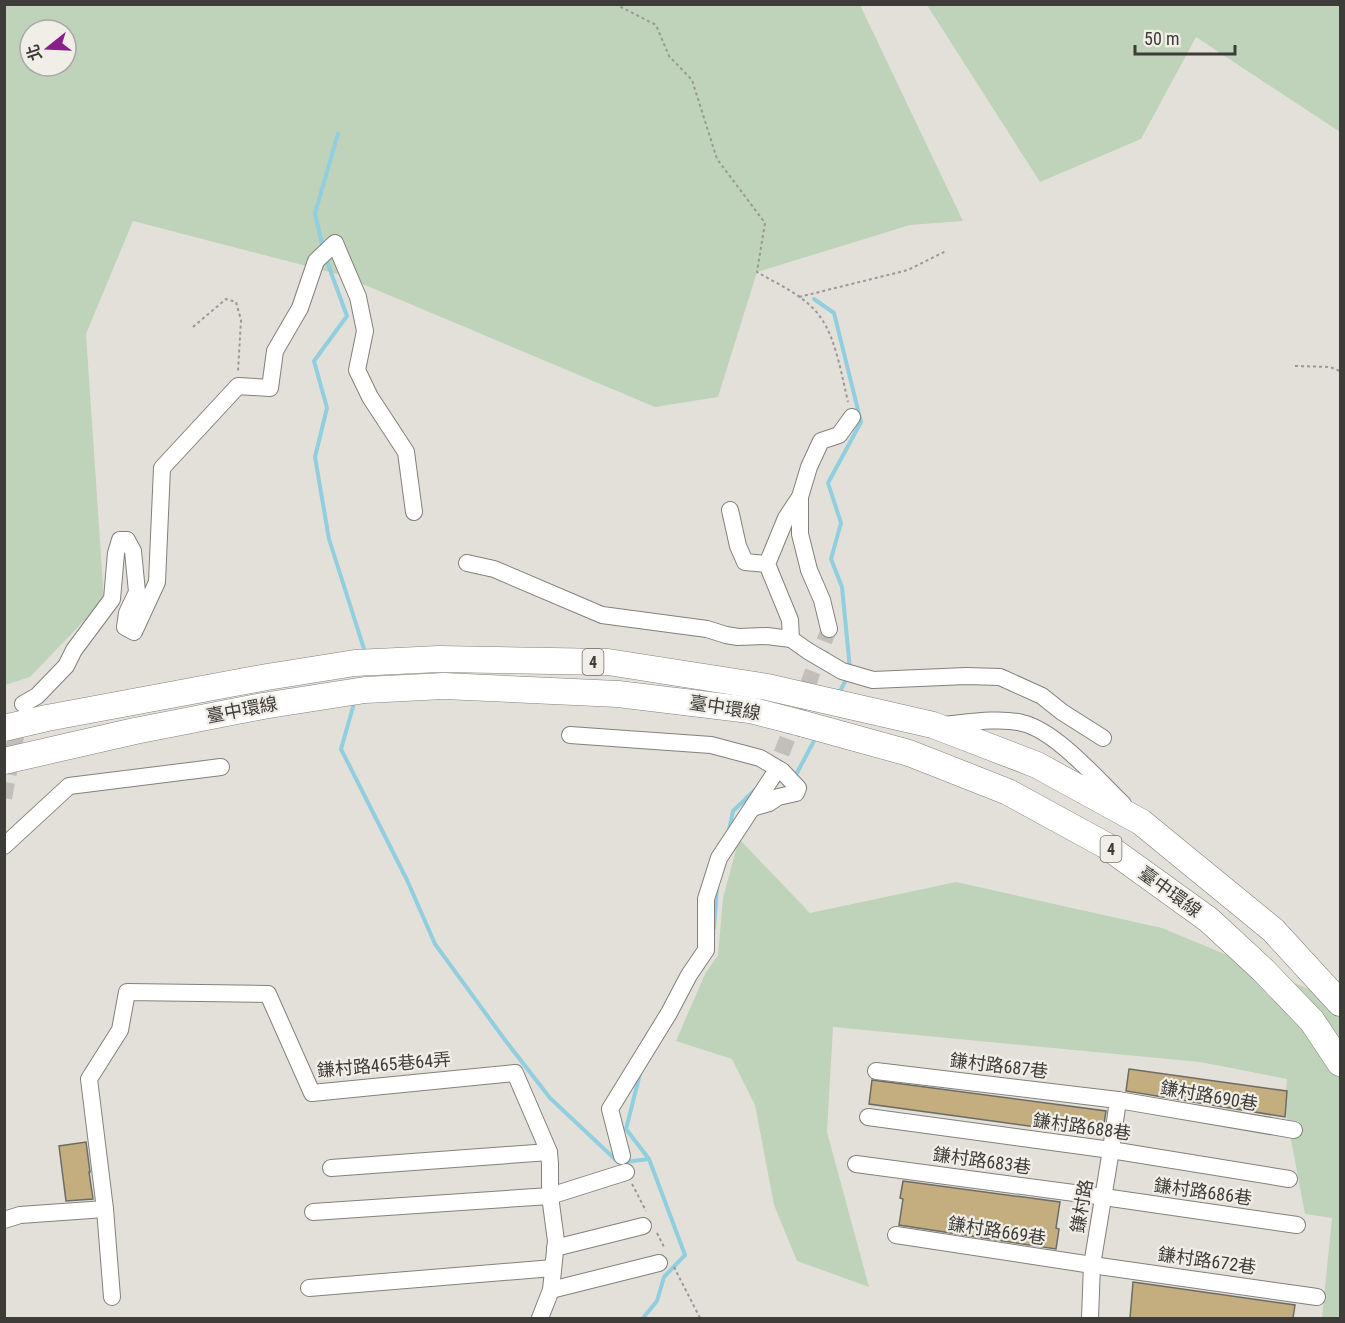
<svg xmlns="http://www.w3.org/2000/svg" width="1345" height="1323" viewBox="0 0 1345 1323" font-family="'Roboto Condensed','Noto Sans TC',sans-serif">
<rect width="100%" height="100%" fill="#e3e0da"/>
<g fill="#bed3ba" fill-rule="evenodd">
<path d="M5,5H860L963,221L910,225L757,272L718,397L655,407L341,275L133,221L86,334L104,600L30,677L5,685ZM30,30H66V66H30Z"/>
<path d="M927,5H1340V132L1196,37L1141,139L1040,182Z"/>
<path d="M741,841L810,913L956,882L1162,928L1340,1002V1318H1322L1332,1218L1305,1214L1285,1108L1287,1079L1200,1062L833,1027L827,1132L869,1287L797,1261L774,1205L755,1105L732,1059L676,1041L705,974L718,955L723,898L738,842Z"/>
</g>
<g fill="none" stroke-linecap="round" stroke-linejoin="round">
<g stroke="#91cedf" stroke-width="4">
<path d="M323,249L315,213L338,134"/>
<path d="M326,259L347,316L314,361L327,408L315,457L329,539L365,652"/>
<path d="M814,299L834,313L861,422L828,483L841,523L831,559L842,587L850,669"/>
<path d="M839,693L848,676"/>
<path d="M355,700L341,749L407,880L435,944L505,1040L550,1098L618,1162"/>
<path d="M791,775L797,773L816,737"/>
<path d="M729,830L733,811L757,788"/>
<path d="M714,928L717,887"/>
<path d="M640,1074L626,1129L649,1159L685,1255L664,1277L657,1301L643,1318"/>
<path d="M625,1162L649,1159"/>
</g>
</g>
<g fill="#c4ae80" stroke="#6d6b65" stroke-width="1.5">
<path d="M1129,1069L1287,1091L1285,1117L1126,1091Z"/>
<path d="M872,1080L1106,1111L1102,1136L869,1104Z"/>
<path d="M86,1142L90,1172H89L93,1199L66,1201L59,1146Z"/>
<path d="M903,1181L1060,1202L1056,1228L1059,1229L1056,1249L899,1225L903,1199L900,1198Z"/>
<path d="M1133,1282L1295,1305L1293,1318H1130Z"/>
</g>
<g fill="none" stroke-linecap="round" stroke-linejoin="round">
<g stroke="#c2bfba" stroke-width="16" stroke-dasharray="16 8" stroke-linecap="butt">
<path d="M773,776L829,629"/>
<path d="M4,798L20,716"/>
</g>
<g stroke="#83807b" stroke-width="18">
<g id="minor">
<path d="M730,510L738,546L745,562L767,564"/>
<path d="M467,563L494,569L602,615L707,629L726,635L738,637L767,636L791,639L808,651L842,671L873,680L966,676L1000,677L1042,696L1062,712L1103,738"/>
<path d="M829,629L822,600L809,570L800,534V497L809,467L821,441L839,435L852,417"/>
<path d="M791,639L790,620L767,564L786,518L800,497"/>
<path d="M23,704L37,696L66,666L74,650L112,599L116,553L120,540H127L133,551L137,592L127,613L125,627L134,632L157,582L162,468L238,386L270,388L275,351L300,308L316,261L335,243L358,297L365,331L357,370L370,397L406,452L414,512"/>
<path d="M942,725C965,723 1000,717 1022,723C1055,730 1098,780 1123,804"/>
<path d="M570,735L711,745L760,758L782,771L798,788L796,793L778,797L769,803L752,808"/>
<path d="M4,846L69,786L221,767"/>
<path d="M876,1071L1118,1100L1294,1130"/>
<path d="M868,1117L1111,1150L1289,1179"/>
<path d="M622,1156L610,1109L669,1013L689,975L706,950V899L719,858L773,776"/>
<path d="M856,1164L1104,1197L1297,1225"/>
<path d="M331,1168L549,1152"/>
<path d="M313,1212L550,1196L626,1172"/>
<path d="M4,1220L20,1215L105,1209"/>
<path d="M896,1235L1092,1265L1317,1297"/>
<path d="M555,1248L643,1226"/>
<path d="M309,1288L553,1268"/>
<path d="M551,1290L659,1263"/>
<path d="M112,1297L105,1209L89,1079L120,1030L127,992L268,994L312,1093L515,1073L549,1152L550,1164V1196L556,1241L551,1290L540,1318"/>
<path d="M1090,1318L1092,1265L1111,1150L1118,1100"/>
</g>
</g>
<g stroke="#83807b" stroke-width="27">
<g id="highway">
<path d="M804,724L909,753L1008,792L1105,845L1209,920L1263,970L1312,1021L1340,1063"/>
<path d="M4,728L47,718L267,677L355,663L439,659L608,662L767,687L933,725L1037,765L1141,822L1273,930L1340,1003"/>
<path d="M4,761L135,731L263,706L365,690L444,686L618,694L750,710L789,720"/>
</g>
</g>
<g stroke="#9a9893" stroke-width="2" stroke-dasharray="3 3" stroke-linecap="butt">
<path d="M615,4L656,25L669,56L692,80L717,159L765,223L757,272C779,285 806,296 821,318C836,339 842,377 848,402"/>
<path d="M799,297L908,270L946,251"/>
<path d="M193,327L226,299L236,302L241,320L238,371"/>
<path d="M1295,366L1330,367L1340,371"/>
<path d="M632,1184L646,1211"/>
<path d="M657,1233L665,1249"/>
<path d="M674,1267L700,1318"/>
</g>
<use href="#minor" stroke="#fff" stroke-width="16"/>
<use href="#highway" stroke="#fff" stroke-width="26"/>
<g stroke="#83807b" stroke-width="27" stroke-linecap="butt">
<path id="highway-bridge" d="M789,720L804,724"/>
</g>
<use href="#highway-bridge" stroke="#fff" stroke-width="26"/>
</g>
<g text-anchor="middle" stroke-width="4.5" stroke-linejoin="round" paint-order="stroke">
<g fill="#f1eee7" stroke="#73716d" stroke-width="1.5">
<rect x="582.5" y="649" width="21" height="26" rx="4.5"/>
<rect x="1100.5" y="836" width="21" height="26" rx="4.5"/>
</g>
<g font-size="16" font-weight="bold" fill="#3d3c39">
<text x="593" y="668">4</text>
<text x="1111" y="855">4</text>
</g>
<g font-size="18" fill="#3d3c39" stroke="#f1eee7">
<text transform="translate(725 708) rotate(9)" y="6">臺中環線</text>
<text transform="translate(242 710) rotate(-11)" y="6">臺中環線</text>
<text transform="translate(1170 892) rotate(36)" y="6">臺中環線</text>
<text transform="translate(384 1065) rotate(-5)" y="6">鎌村路465巷64弄</text>
<text transform="translate(999 1066) rotate(7)" y="6">鎌村路687巷</text>
<text transform="translate(1209 1096) rotate(10)" y="6">鎌村路690巷</text>
<text transform="translate(1082 1127) rotate(8)" y="6">鎌村路688巷</text>
<text transform="translate(982 1161) rotate(8)" y="6">鎌村路683巷</text>
<text transform="translate(1203 1192) rotate(8)" y="6">鎌村路686巷</text>
<text transform="translate(1082 1206) rotate(-80)" y="6">鎌村路</text>
<text transform="translate(997 1231) rotate(9)" y="6">鎌村路669巷</text>
<text transform="translate(1207 1261) rotate(8)" y="6">鎌村路672巷</text>
</g>
</g>
<rect width="1345" height="1323" fill="none" stroke="#3d3c39" stroke-width="12"/>
<g transform="translate(48 48) rotate(252)"><circle r="28" fill="#f1eee7" stroke="#a9a7a1" stroke-width="1.5"/>
<path d="M0-4.5L10 22L0 15L-10 22Z" fill="#872088"/>
<text y="-9" font-size="16" font-weight="bold" text-anchor="middle" fill="#3d3c39">北</text>
</g>
<path d="M1135 45v9h100v-9" fill="none" stroke="#3d3c39" stroke-width="3"/>
<text x="1144" y="45" font-size="18" fill="#3d3c39" stroke="#f1eee7" stroke-width="4.5" paint-order="stroke">50 m</text>
</svg>
